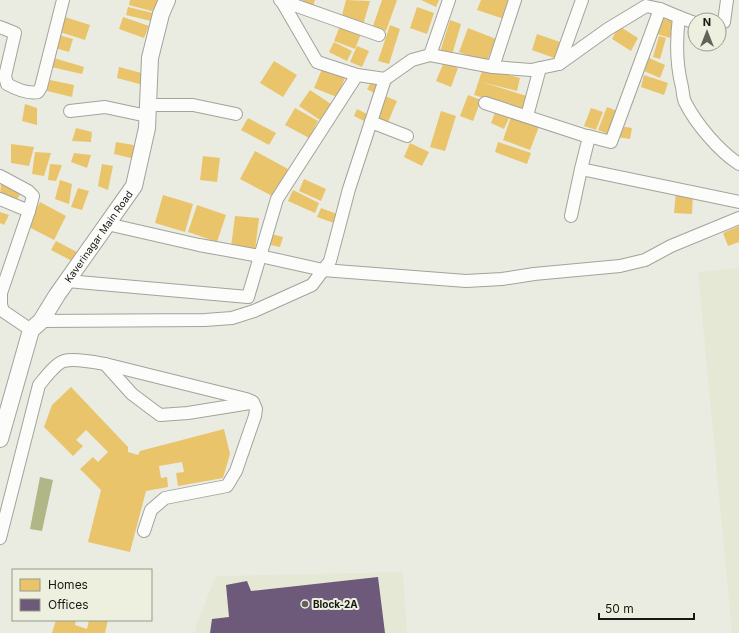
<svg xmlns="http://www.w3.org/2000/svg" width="739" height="633" viewBox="0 0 739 633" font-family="Inter,sans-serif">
<rect width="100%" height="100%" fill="#eaece2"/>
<g fill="#e4e8d5">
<path d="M739,268V633H732L698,272Z"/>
<path d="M403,572L407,633H195L196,625L216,576Z"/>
</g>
<path fill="#b1b687" d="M40,477L53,480L42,531L30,529Z"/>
<g fill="#e9c46a">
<path d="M130,0H158L155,12L129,5Z"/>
<path d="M303,0H315L313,6L302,3Z"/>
<path d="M346,0L370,1L363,25L341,19Z"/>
<path d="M382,0H397L386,31L373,26Z"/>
<path d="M421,0H439L436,7Z"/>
<path d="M481,0H510L504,19L477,10Z"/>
<path d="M128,7L153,13L151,21L126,15Z"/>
<path d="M417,7L434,13L427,34L410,28Z"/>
<path d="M65,17L90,25L85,40L60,32Z"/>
<path d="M123,17L149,26L144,38L119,29Z"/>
<path d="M662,18L675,22L670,38L657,34Z"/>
<path d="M450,20L461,24L452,55L440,52Z"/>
<path d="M341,23L362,31L355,49L334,41Z"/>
<path d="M390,25L400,29L389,64L378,61Z"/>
<path d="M619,26L638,38L631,51L612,39Z"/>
<path d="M468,28L496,39L486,63L459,52Z"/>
<path d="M537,34L563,43L557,59L532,50Z"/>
<path d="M59,35L73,39L69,52L55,48Z"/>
<path d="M659,36L666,38L660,59L653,57Z"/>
<path d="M334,42L352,51L347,61L329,52Z"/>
<path d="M357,46L369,51L362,67L350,62Z"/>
<path d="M54,58L84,67L82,74L51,67Z"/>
<path d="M649,58L665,65L660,78L644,71Z"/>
<path d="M274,61L297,75L283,97L260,83Z"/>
<path d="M444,62L458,68L451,87L436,81Z"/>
<path d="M119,67L145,74L143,85L117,78Z"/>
<path d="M483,68L520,78L517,91L482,82L530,97L525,111L474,95Z"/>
<path d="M322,69L345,78L337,97L314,88Z"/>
<path d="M644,75L668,83L664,95L641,87Z"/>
<path d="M50,80L74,85L72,97L47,91Z"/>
<path d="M372,81L381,87L376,94L367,89Z"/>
<path d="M310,90L331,104L320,120L299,106Z"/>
<path d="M468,95L481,100L473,121L460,116Z"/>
<path d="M385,96L397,101L388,122L376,117Z"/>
<path d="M25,104L37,108V125L22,121Z"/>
<path d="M607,107L620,112L611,135L598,130Z"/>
<path d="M295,108L318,121L309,138L285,125Z"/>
<path d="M591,108L603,112L596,130L584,126Z"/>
<path d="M357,109L369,115L366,122L354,116Z"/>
<path d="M496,110L510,116L504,129L491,123Z"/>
<path d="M441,111L456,116L445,151L430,147Z"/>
<path d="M512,114L540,124L530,150L503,140Z"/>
<path d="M248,118L276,133L269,145L241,130Z"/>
<path d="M619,126L632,128L630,139L617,137Z"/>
<path d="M76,128L92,132L91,142L72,141Z"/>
<path d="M116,142L139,146L135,159L114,154Z"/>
<path d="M498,142L531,153L527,164L495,152Z"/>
<path d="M410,143L429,152L422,166L404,157Z"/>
<path d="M11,144L34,147L29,166L11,163Z"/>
<path d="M255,151L288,169L274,197L240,179Z"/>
<path d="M35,152L51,153L44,176L32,174Z"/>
<path d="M74,153L91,155L87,168L71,162Z"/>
<path d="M203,156L220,158L217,182L200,180Z"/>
<path d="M50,164L62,165L56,181L48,180Z"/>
<path d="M102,164L113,166L108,190L98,186Z"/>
<path d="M304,179L326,189L321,201L299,191Z"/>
<path d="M60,180L72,184L69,204L55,199Z"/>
<path d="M1,183L22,191L15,203L0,196Z"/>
<path d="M78,188L89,191L82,210L71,207Z"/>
<path d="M293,190L319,203L315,213L288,201Z"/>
<path d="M676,192L693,193L692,214L674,213Z"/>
<path d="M163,195L193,204L185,232L155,223Z"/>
<path d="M40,202L66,216L54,240L27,226Z"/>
<path d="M197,205L226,215L217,242L188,232Z"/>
<path d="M321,208L337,214L334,223L317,217Z"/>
<path d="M0,212L9,215L4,225L0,223Z"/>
<path d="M235,216L259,218L255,250L231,247Z"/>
<path d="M739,226V242L728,246L723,233Z"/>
<path d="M268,233L283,237L280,247L266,244Z"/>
<path d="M56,241L77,252L72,261L51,250Z"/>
<path d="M71,387L128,447V452L138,455L140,451L224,429L230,454L223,478L178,486L176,473L184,472L182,462L159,466L161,478L167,477L168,487L146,491L130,552L88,542L101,490L80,469L93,457L98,462L108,452L86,430L76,440L83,446L73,456L44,427L52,405Z"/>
<path d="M56,620H76L75,625L87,629L89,620H108L105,633H52Z"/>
</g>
<path fill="#6d597a" d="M378,577L385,633H210L212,619L229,617L226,585L247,581L251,591Z"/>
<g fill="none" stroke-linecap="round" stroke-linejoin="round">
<g stroke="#a2a39c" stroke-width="14">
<g id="minor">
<path d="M280,0L379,35"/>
<path d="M281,0L317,62L357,75L385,79"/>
<path d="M679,17L695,23"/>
<path d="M719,24L724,22L727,0"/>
<path d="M0,27L15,33L5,76L7,84C16,89 28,94 38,92L41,87L63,0"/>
<path d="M430,55L449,0"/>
<path d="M559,64L582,0"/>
<path d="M493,67L515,0"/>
<path d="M485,103L589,137L581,169L571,216"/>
<path d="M148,105H193L236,114"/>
<path d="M70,111L105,107L147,116"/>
<path d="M527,116L540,68"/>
<path d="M371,122L407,136"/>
<path d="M588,136L611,142L660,9"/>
<path d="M581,169L739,202"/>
<path d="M0,176L28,191L33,196L29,211L1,293V305L3,311L31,330"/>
<path d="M0,199L29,211"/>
<path d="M107,224L199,245L260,256L323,270L466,281L502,279L534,274L620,266L645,260L671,246L739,218"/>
<path d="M67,281L248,297L277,199L357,75"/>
<path d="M41,321L205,320L232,318L254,311L312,285L330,261L349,189L385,79L412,60L430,55L493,67L531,70L559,64L608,29L646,6L660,9L679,17C676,41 676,64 682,87C683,92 683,98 685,102C696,124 719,151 739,164"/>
<path d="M105,364L132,394L160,415L188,413L250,403"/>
<path d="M0,538L39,385C45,378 56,363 64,361C74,358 94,362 105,364L246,399L253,402L256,409L255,416L236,471L227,486L165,498L151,510L144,531"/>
</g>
</g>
<g stroke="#a2a39c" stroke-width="18">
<g id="tertiary">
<path id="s1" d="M0,439L31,330L41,321L57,295L134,186L147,128L150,58L161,14L167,0"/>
</g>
</g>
<use href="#minor" stroke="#fcfcfb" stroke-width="12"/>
<use href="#tertiary" stroke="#fcfcfb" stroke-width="16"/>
</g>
<circle fill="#61625b" stroke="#edf0de" stroke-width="1.5" cx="305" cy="604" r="4"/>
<g text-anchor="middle" stroke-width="4" stroke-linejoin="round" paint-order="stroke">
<g font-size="10" fill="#171812" stroke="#edf0de">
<text dy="4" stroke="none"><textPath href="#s1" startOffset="229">Kaverinagar Main Road</textPath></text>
</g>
<g font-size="10" font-weight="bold" fill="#171812" stroke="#edf0de" text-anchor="start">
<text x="313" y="608">Block-2A</text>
</g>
</g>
<rect x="12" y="569" width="140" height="52" fill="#edf0de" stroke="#979a8c"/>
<rect x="20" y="579" width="20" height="12" fill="#e9c46a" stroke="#979a8c"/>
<text x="48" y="589" font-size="12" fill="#171812">Homes</text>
<rect x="20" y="599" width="20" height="12" fill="#6d597a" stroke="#979a8c"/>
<text x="48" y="609" font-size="12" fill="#171812">Offices</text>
<g transform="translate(707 32)"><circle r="19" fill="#edf0de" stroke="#979a8c"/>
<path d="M0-3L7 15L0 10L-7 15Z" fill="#61625b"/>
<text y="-6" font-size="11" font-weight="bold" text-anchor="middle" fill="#171812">N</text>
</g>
<path d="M599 613v6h95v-6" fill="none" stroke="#171812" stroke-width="2"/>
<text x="605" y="613" font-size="12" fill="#171812" stroke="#edf0de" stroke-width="3" paint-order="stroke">50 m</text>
</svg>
